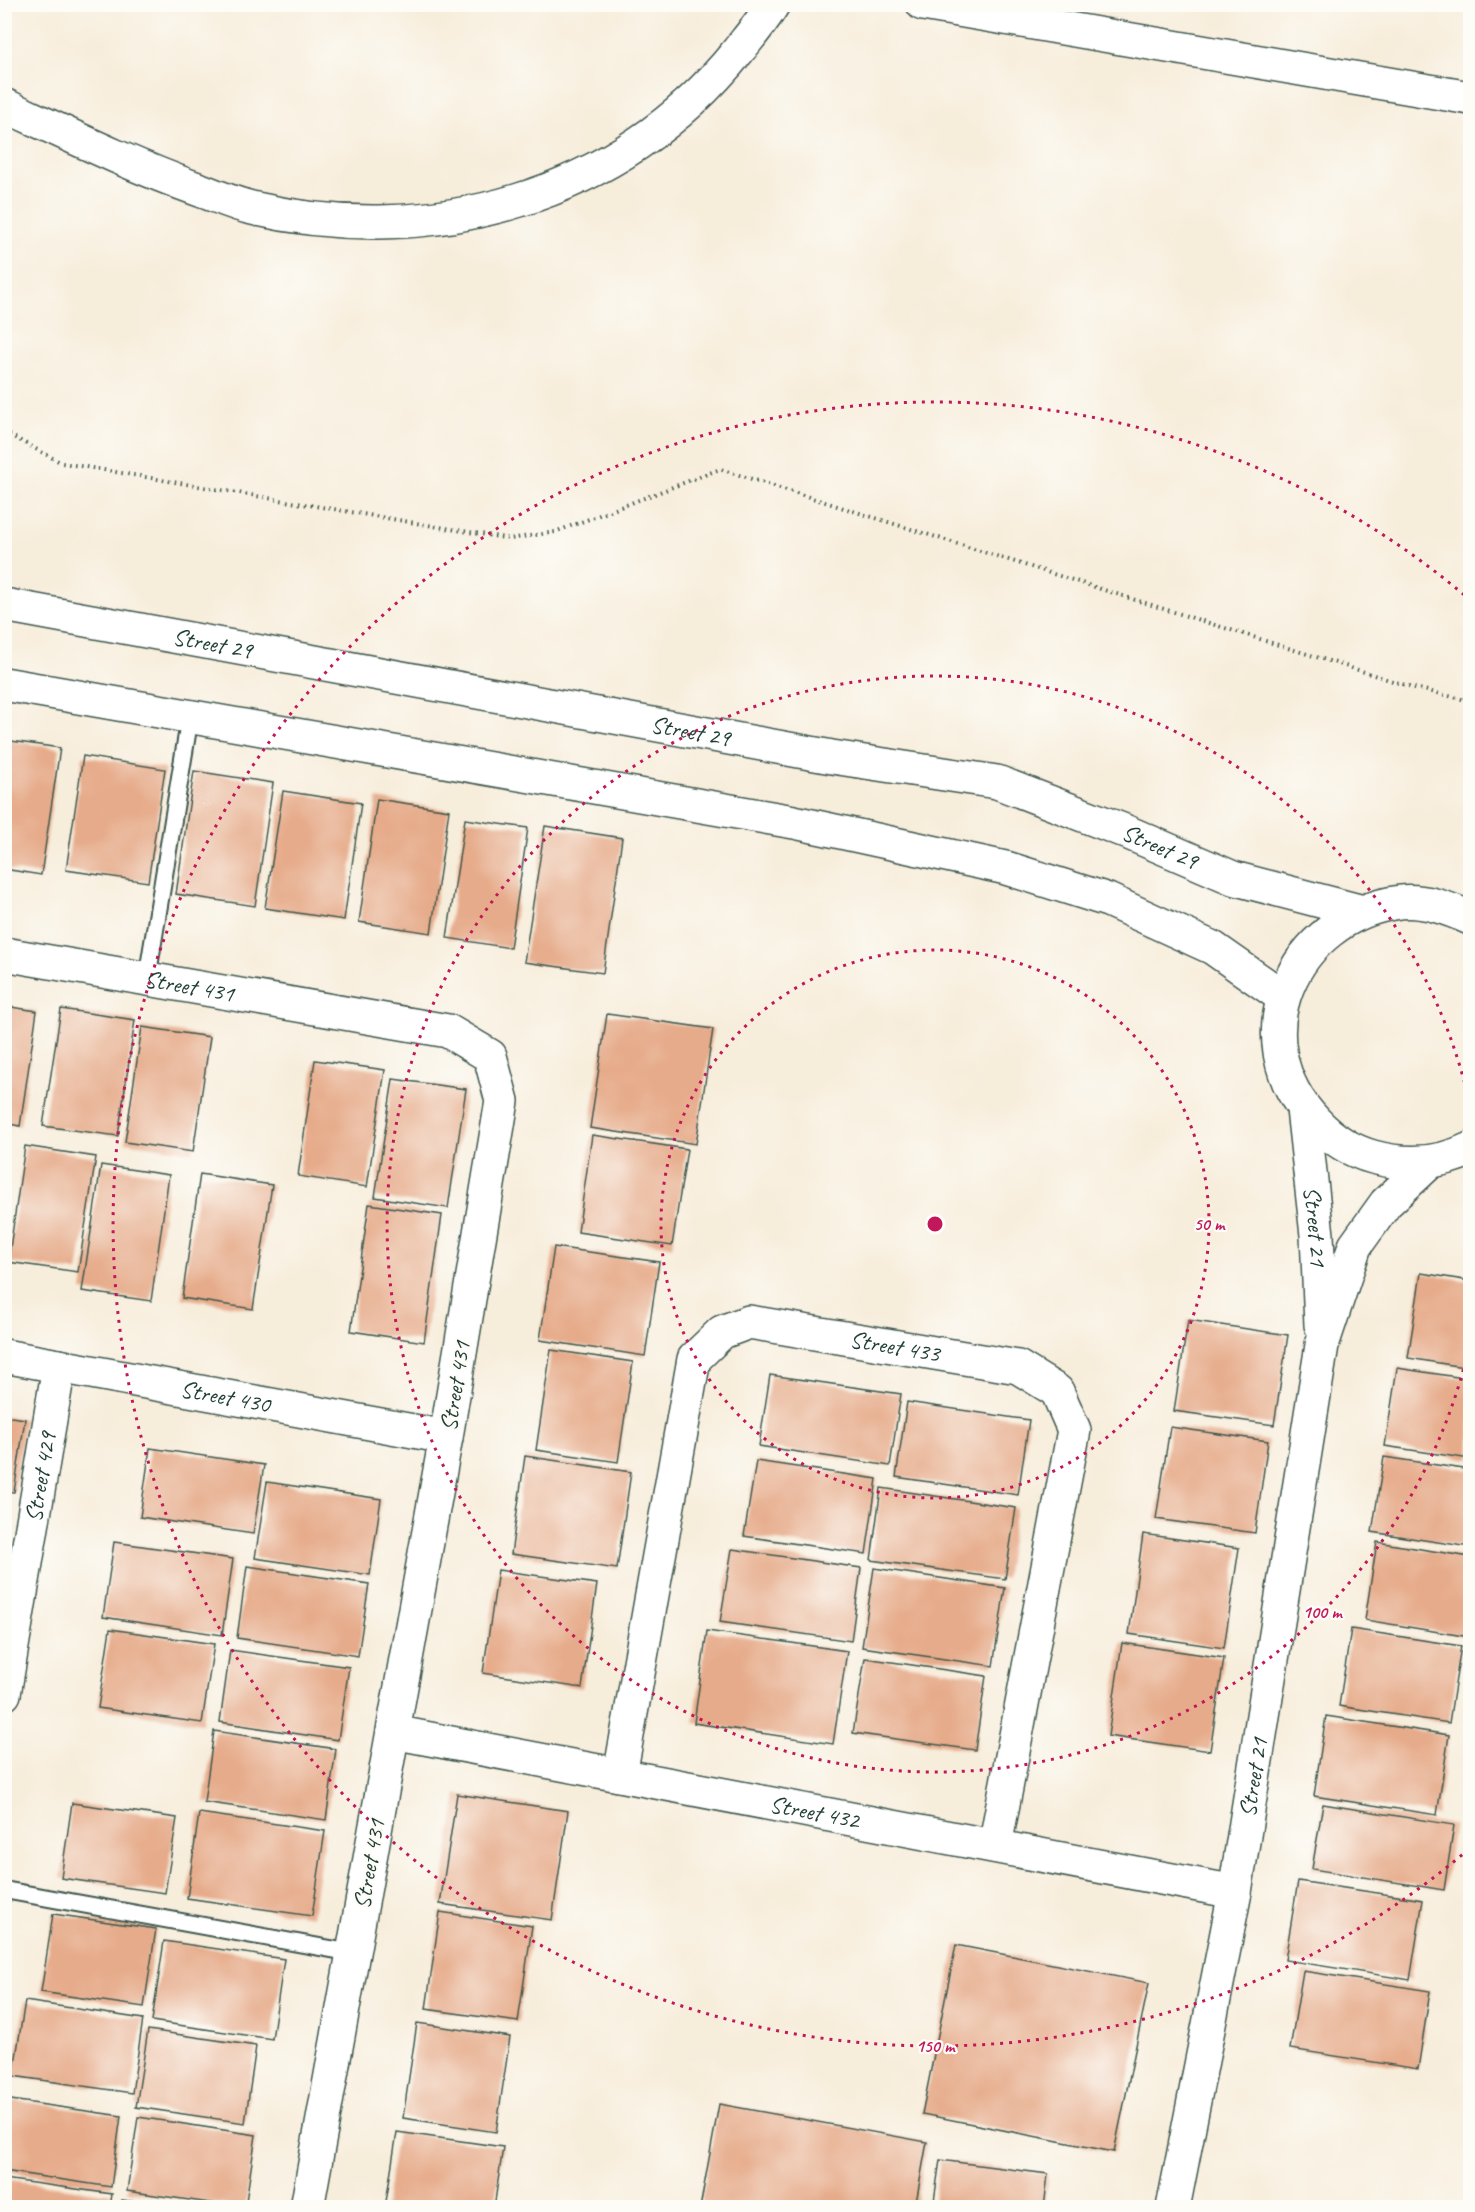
<svg xmlns="http://www.w3.org/2000/svg" width="1475" height="2212" viewBox="0 0 1475 2212" font-family="Caveat,sans-serif">
<rect width="100%" height="100%" fill="#fdfcf7"/>
<filter id="ink" filterUnits="userSpaceOnUse"><feTurbulence type="fractalNoise" baseFrequency=".0167" numOctaves="2"/><feDisplacementMap in="SourceGraphic" scale="12" xChannelSelector="R" yChannelSelector="G"/><feConvolveMatrix kernelMatrix="1 2 1 2 8 2 1 2 1" color-interpolation-filters="sRGB"/></filter>
<filter id="wash" filterUnits="userSpaceOnUse"><feTurbulence type="fractalNoise" baseFrequency=".008" numOctaves="4" result="noise"/><feDisplacementMap in="SourceGraphic" scale="24" xChannelSelector="R" yChannelSelector="G"/><feGaussianBlur stdDeviation="1.35" result="paint"/><feColorMatrix in="noise" values="0 0 0 0 0 0 0 0 0 0 0 0 0 0 0 0 0 1.4 0 .05"/><feComposite in="paint" operator="in"/></filter>
<g filter="url(#wash)">
<rect width="100%" height="100%" fill="#f7eddb"/>
<g id="blocks">
<g fill="#e6ab8a">
<path d="M4,740L60,748L41,875L4,869Z"/>
<path d="M83,756L165,769L148,882L66,870Z"/>
<path d="M194,771L273,783L255,906L176,894Z"/>
<path d="M283,791L361,803L344,920L265,908Z"/>
<path d="M377,799L449,810L431,933L359,922Z"/>
<path d="M465,819L528,828L510,948L447,938Z"/>
<path d="M545,826L622,838L603,973L524,962Z"/>
<path d="M4,1006L37,1011L20,1126L4,1123Z"/>
<path d="M61,1009L135,1020L118,1136L43,1126Z"/>
<path d="M607,1014L713,1029L696,1144L590,1128Z"/>
<path d="M142,1027L210,1037L193,1152L125,1142Z"/>
<path d="M315,1060L385,1070L367,1187L298,1176Z"/>
<path d="M393,1079L466,1089L448,1208L375,1197Z"/>
<path d="M592,1135L687,1149L672,1246L578,1232Z"/>
<path d="M25,1146L96,1157L78,1272L8,1262Z"/>
<path d="M101,1165L169,1175L151,1301L82,1291Z"/>
<path d="M200,1174L272,1185L253,1309L182,1298Z"/>
<path d="M369,1204L442,1215L424,1342L351,1331Z"/>
<path d="M554,1247L659,1262L645,1356L540,1340Z"/>
<path d="M1421,1273L1470,1281V1368L1408,1358Z"/>
<path d="M1188,1320L1288,1335L1274,1425L1174,1411Z"/>
<path d="M551,1350L633,1362L618,1462L536,1450Z"/>
<path d="M1397,1368L1470,1379V1459L1385,1446Z"/>
<path d="M770,1375L901,1394L890,1466L759,1446Z"/>
<path d="M907,1402L1029,1420L1018,1495L896,1477Z"/>
<path d="M4,1416L25,1419L14,1492L4,1491Z"/>
<path d="M1170,1427L1268,1441L1255,1533L1156,1519Z"/>
<path d="M150,1448L264,1465L253,1534L140,1517Z"/>
<path d="M525,1456L631,1472L617,1569L511,1554Z"/>
<path d="M1384,1457L1470,1470V1547L1372,1532Z"/>
<path d="M756,1461L877,1479L866,1554L744,1536Z"/>
<path d="M267,1482L381,1499L370,1575L255,1558Z"/>
<path d="M881,1488L1016,1508L1005,1579L871,1560Z"/>
<path d="M1143,1534L1239,1548L1224,1648L1129,1634Z"/>
<path d="M114,1542L233,1559L222,1635L103,1617Z"/>
<path d="M1377,1542L1470,1557V1637L1365,1620Z"/>
<path d="M732,1549L861,1568L851,1641L720,1622Z"/>
<path d="M247,1566L369,1584L358,1656L237,1638Z"/>
<path d="M874,1568L1005,1588L993,1666L862,1647Z"/>
<path d="M498,1570L597,1584L582,1688L483,1673Z"/>
<path d="M110,1629L214,1644L202,1723L98,1708Z"/>
<path d="M1351,1629L1461,1646L1449,1723L1339,1706Z"/>
<path d="M707,1631L847,1651L833,1744L694,1723Z"/>
<path d="M1122,1643L1224,1658L1210,1751L1108,1736Z"/>
<path d="M230,1650L349,1667L338,1740L220,1722Z"/>
<path d="M865,1658L986,1676L975,1750L853,1733Z"/>
<path d="M1326,1716L1449,1735L1437,1815L1314,1796Z"/>
<path d="M214,1731L336,1749L326,1820L204,1802Z"/>
<path d="M457,1794L568,1811L552,1920L440,1904Z"/>
<path d="M72,1803L177,1818L165,1893L61,1878Z"/>
<path d="M1323,1804L1454,1825L1444,1890L1312,1869Z"/>
<path d="M199,1813L325,1831L312,1916L187,1898Z"/>
<path d="M1298,1881L1423,1900L1410,1980L1285,1960Z"/>
<path d="M440,1912L532,1926L518,2022L426,2009Z"/>
<path d="M53,1914L156,1929L144,2007L41,1992Z"/>
<path d="M164,1941L284,1959L272,2039L152,2021Z"/>
<path d="M956,1945L1149,1983L1114,2152L922,2114Z"/>
<path d="M1303,1971L1430,1991L1418,2069L1290,2049Z"/>
<path d="M25,2001L143,2019L132,2093L13,2076Z"/>
<path d="M417,2023L510,2037L496,2132L403,2118Z"/>
<path d="M148,2030L256,2046L245,2123L136,2107Z"/>
<path d="M4,2099L121,2116L111,2187L4,2171Z"/>
<path d="M719,2104L927,2142L915,2208H700Z"/>
<path d="M138,2117L256,2135L245,2208L127,2191Z"/>
<path d="M397,2132L503,2147L494,2208H385Z"/>
<path d="M940,2160L1048,2174L1044,2208H933Z"/>
<path d="M4,2179L112,2194L110,2208H4Z"/>
<path d="M122,2200L163,2206V2208H121Z"/>
</g>
</g>
</g>
<g filter="url(#ink)">
<use href="#blocks" fill-opacity="0" stroke="#3f574d" stroke-width="1.5"/>
<g fill="none" stroke-linecap="round" stroke-linejoin="round">
<g stroke="#3f574d" stroke-width="20">
<g id="lane">
<path d="M147,979L190,716"/>
<path d="M4,1890L353,1953"/>
</g>
</g>
<g stroke="#3f574d" stroke-width="36">
<g id="street">
<path id="s1" d="M4,954L448,1031L490,1056L502,1101L446,1437L307,2208"/>
<path id="s2" d="M1303,1109L1317,1235L1321,1325"/>
<path id="s3" d="M4,1356L446,1437"/>
<path id="s4" d="M4,1694L59,1366"/>
<path id="s5" d="M393,1732L1235,1892"/>
<path id="s6" d="M620,1775L694,1359L722,1332L749,1322L1018,1367L1057,1391L1074,1430L995,1846"/>
<path id="s7" d="M1173,2208L1235,1892L1322,1345L1355,1246L1386,1203L1430,1162"/>
</g>
</g>
<g stroke="#3f574d" stroke-width="36">
<g id="secondary">
<path id="s8" d="M4,605L832,757L997,782L1122,830L1233,878L1359,911"/>
<path d="M4,684L794,822L1006,868L1108,900L1213,948L1283,997"/>
<path d="M1470,918C1450,909 1424,899 1400,902C1291,917 1237,1040 1316,1122C1332,1139 1351,1151 1373,1157C1406,1166 1440,1164 1470,1149"/>
</g>
</g>
<g stroke="#3f574d" stroke-width="36">
<g id="highway">
<path d="M923,4L1470,98"/>
<path d="M4,105C69,135 133,166 200,190C217,196 234,204 252,208C432,250 620,198 738,51C750,36 763,21 773,4"/>
</g>
</g>
<path stroke="#3f574d" stroke-width="4" stroke-dasharray="1.5 4.5" stroke-linecap="butt" d="M4,432L62,463L510,539L555,532L720,469L1415,688L1470,701"/>
<use href="#lane" stroke="#fff" stroke-width="16"/>
<use href="#street" stroke="#fff" stroke-width="33"/>
<use href="#secondary" stroke="#fff" stroke-width="33"/>
<use href="#highway" stroke="#fff" stroke-width="33"/>
</g>
</g>
<g fill="none" stroke="#c2185b" stroke-width="3" stroke-dasharray="3 6">
<circle cx="935" cy="1224" r="274"/>
<path d="M1470 1343A548 548 0 1 1 1470 1105"/>
<path d="M1469 1849A822 822 0 1 1 1469 599"/>
</g>
<g text-anchor="middle" stroke-width="4.5" stroke-linejoin="round" paint-order="stroke">
<g font-size="24" fill="#1f3d34" stroke="#fdfcf7">
<text dy="8" stroke="none"><textPath href="#s8" startOffset="212">Street 29</textPath></text>
<text dy="8" stroke="none"><textPath href="#s8" startOffset="698">Street 29</textPath></text>
<text dy="8" stroke="none"><textPath href="#s8" startOffset="1184">Street 29</textPath></text>
<text dy="8" stroke="none"><textPath href="#s1" startOffset="188">Street 431</textPath></text>
<text dy="8" stroke="none"><textPath href="#s2" startOffset="118">Street 21</textPath></text>
<text dy="8" stroke="none"><textPath href="#s6" startOffset="638">Street 433</textPath></text>
<text transform="translate(455 1386) rotate(-81)" y="8">Street 431</text>
<text dy="8" stroke="none"><textPath href="#s3" startOffset="225">Street 430</textPath></text>
<text dy="8" stroke="none"><textPath href="#s4" startOffset="220">Street 429</textPath></text>
<text dy="8" stroke="none"><textPath href="#s7" startOffset="438">Street 21</textPath></text>
<text dy="8" stroke="none"><textPath href="#s5" startOffset="429">Street 432</textPath></text>
<text transform="translate(369 1864) rotate(-80)" y="8">Street 431</text>
</g>
</g>
<circle cx="935" cy="1224" r="9" fill="#c2185b" stroke="#fdfcf7" stroke-width="3"/>
<g font-size="18" text-anchor="middle" font-weight="bold" fill="#c2185b" stroke="#fdfcf7" stroke-width="4.5" stroke-linejoin="round" paint-order="stroke">
<text x="1209" y="1230">50 m</text>
<text x="1322" y="1618">100 m</text>
<text x="935" y="2052">150 m</text>
</g>
<rect width="1475" height="2212" fill="none" stroke="#fdfcf7" stroke-width="24"/>
</svg>
